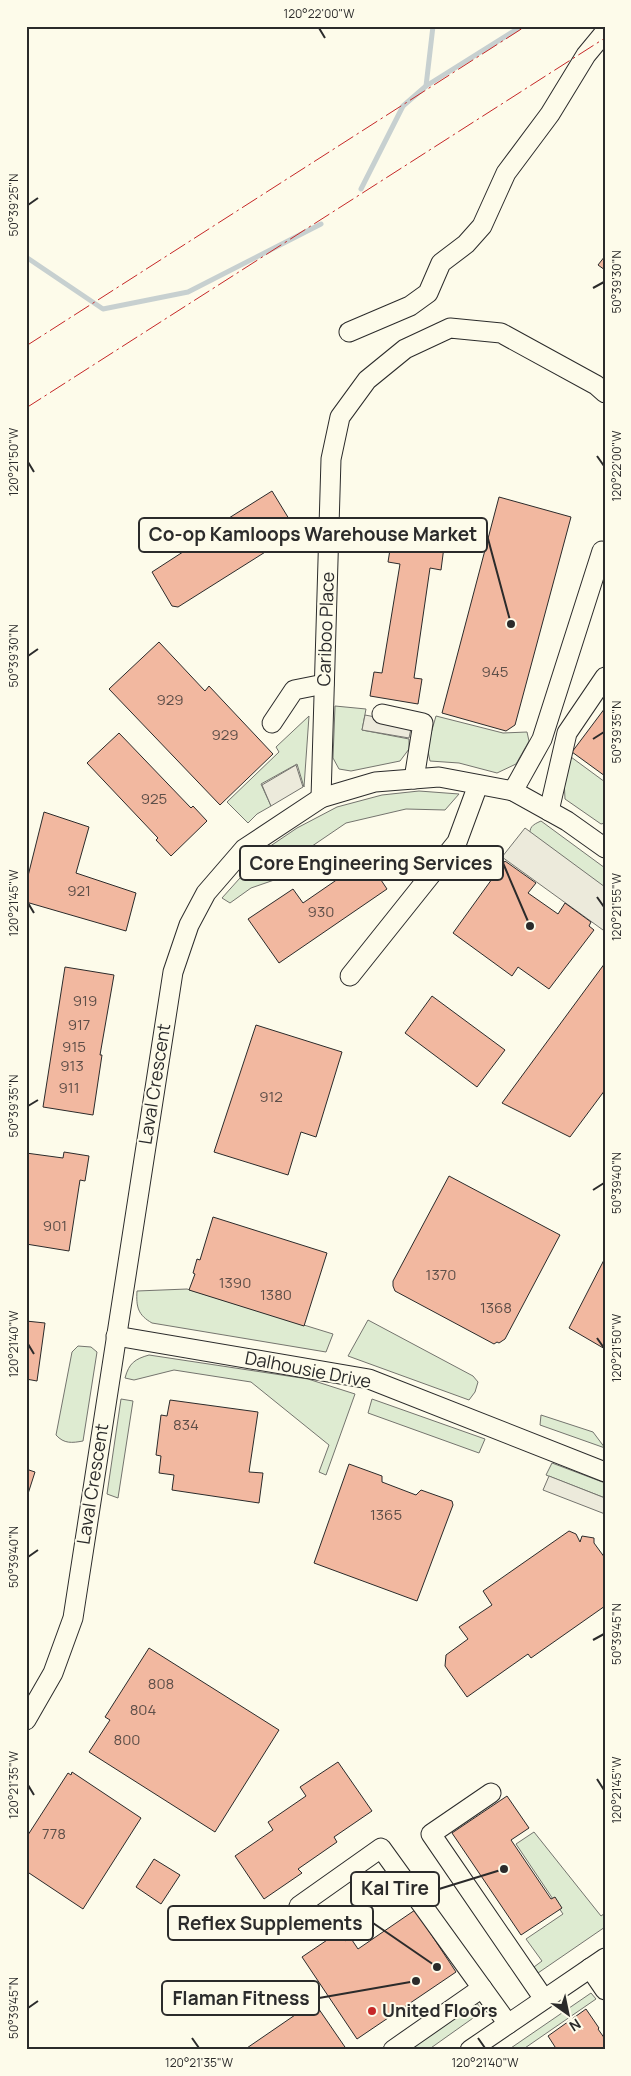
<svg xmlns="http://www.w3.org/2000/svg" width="631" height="2076" viewBox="0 0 631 2076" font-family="Manrope,sans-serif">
<rect width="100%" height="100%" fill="#fdfbea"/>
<g fill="#deebd1" stroke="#74746e">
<path d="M335,706L366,709L362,730L409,739V749L400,761L351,771L339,769L333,758Z"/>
<path d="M309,716L304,787L297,764L261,784L271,806L257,814L248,823L227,802L279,752L276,747Z"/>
<path d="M436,716L503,733L527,732L529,741L516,764L497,773L459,763L430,761L427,747Z"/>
<path d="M571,757L605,782V823L601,824L565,799L564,779Z"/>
<path d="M419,791L459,794L445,810L406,809L346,823L274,872L280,878L251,888L230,903L222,898L266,849L297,828L337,807L382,795Z"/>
<path d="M541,821L605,868V893L530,837C529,827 532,825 541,821Z"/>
<path d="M187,1289L333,1334L326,1352L152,1323C138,1315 136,1307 137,1291Z"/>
<path d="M368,1320L473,1376L478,1382L475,1392L469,1400L348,1356Z"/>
<path d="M78,1346L91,1347L97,1352L83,1441C72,1443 64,1444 56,1435L72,1352Z"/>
<path d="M149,1355L308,1379L355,1394L326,1475L319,1472L329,1445L251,1382L174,1370L134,1380L125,1378C129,1363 135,1359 149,1355Z"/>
<path d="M121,1399L133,1401L118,1498L107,1494Z"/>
<path d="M372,1399L485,1439L479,1453L368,1413Z"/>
<path d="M541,1415L593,1432L605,1448L540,1425Z"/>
<path d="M552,1463L605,1483V1498L546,1475Z"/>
<path d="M534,1832L601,1916L605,1913V1927L538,1973L534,1967L542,1961L526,1939L563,1914L516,1844Z"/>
<path d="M591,1993L596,1999L522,2050H508Z"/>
<path d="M476,2002L483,2011L428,2050H407Z"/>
</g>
<g fill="#eceadb" stroke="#74746e">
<path d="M365,715L412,724L409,738L362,730Z"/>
<path d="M296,765L303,787L271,806L262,785Z"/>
<path d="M525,828L605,887V928L603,930L502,857Z"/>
<path d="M549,1476L605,1498V1514L543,1490Z"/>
</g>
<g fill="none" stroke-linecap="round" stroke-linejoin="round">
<g stroke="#c7d0d0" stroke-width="5">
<path d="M426,86L433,26"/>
<path d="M361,189L403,106L426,86L522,26"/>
<path d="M26,257L103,309L188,292L321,224"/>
</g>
</g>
<g fill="#f2b8a0" stroke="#2b2b2b">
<path d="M605,256V270L598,265Z"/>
<path d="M272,491L297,532L178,607L172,606L152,572L223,526L221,523Z"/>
<path d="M499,497L571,517L515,725L506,731L442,713Z"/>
<path d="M393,531L445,539L441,570L430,568L414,678L422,679L418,704L370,696L374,672L382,673L400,564L388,562Z"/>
<path d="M159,642L205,691L209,686L273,754L220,805L109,689Z"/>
<path d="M605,708V776L572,752Z"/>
<path d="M119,733L191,808L193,806L207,821L171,856L156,840L158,838L87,763Z"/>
<path d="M44,812L89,827L76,873L136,893L126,931L26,902V884Z"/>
<path d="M367,859L387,889L279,963L248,919L293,889L303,903Z"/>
<path d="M505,861L536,883L528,893L558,914L565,903L591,922L589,926L594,930L549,989L518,967L512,976L453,933Z"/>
<path d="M605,963V1090L570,1137L502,1103Z"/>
<path d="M65,967L114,975L100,1055H102L93,1115L43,1107Z"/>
<path d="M432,996L505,1050L477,1087L405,1033Z"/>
<path d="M256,1025L342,1052L316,1137L301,1132L288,1175L214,1152Z"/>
<path d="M64,1152L89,1156L85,1181L80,1180L69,1251L26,1244V1153L63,1158Z"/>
<path d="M449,1176L560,1235L505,1339L499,1343L497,1342L494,1344L395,1291L393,1286V1281Z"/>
<path d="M213,1217L327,1253L304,1326L189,1290L195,1274L193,1273L197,1259L200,1260Z"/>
<path d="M605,1258V1349L569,1328Z"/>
<path d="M26,1321L45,1323L37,1381L26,1379Z"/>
<path d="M170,1400L258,1412L249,1472L263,1473L259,1503L172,1490L174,1475L159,1473L161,1456L156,1455L161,1415L167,1416Z"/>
<path d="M349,1464L382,1476V1482L416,1495L421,1490L452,1501L453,1505L417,1601L314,1563Z"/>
<path d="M26,1469L35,1472L26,1500Z"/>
<path d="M569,1531L576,1534L580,1542L582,1536L594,1538V1543L605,1558V1606L531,1658L528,1654L467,1697L445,1666L446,1655L468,1639L459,1627L492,1605L483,1591Z"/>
<path d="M149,1648L279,1730L215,1832L89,1752L110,1720L105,1717Z"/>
<path d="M338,1762L372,1811L334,1837L337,1842L298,1869L302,1873L264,1899L235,1856L273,1830L268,1822L306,1796L300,1787Z"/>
<path d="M72,1772L141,1818L83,1909L26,1871V1838L68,1773L71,1775Z"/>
<path d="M507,1796L529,1828L511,1840L551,1899L555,1897L562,1908L521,1935L452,1833Z"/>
<path d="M154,1859L180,1875L161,1904L136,1887Z"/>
<path d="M415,1910L456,1972L357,2039L302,1957L339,1932L345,1941L350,1937L358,1949Z"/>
<path d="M314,2002L347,2050H244Z"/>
<path d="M586,2009L599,2028L598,2029L605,2039V2047L601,2050H557L548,2036Z"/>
</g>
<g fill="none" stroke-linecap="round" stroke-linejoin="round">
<g stroke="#2b2b2b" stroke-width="21">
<g id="minor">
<path d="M349,332L410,306L428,293L441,263L466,244L482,226L506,173L550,114L586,55L605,32"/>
<path d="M382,714L423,723L414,779"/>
<path d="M272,723L294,690L324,684"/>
<path d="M513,791L542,739L602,551"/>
<path d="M321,798L331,459L340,417L367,380L405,349L450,328L501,333L596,385L605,393"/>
<path d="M549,811L567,733L605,677"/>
<path d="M350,976L457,842L478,785"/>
<path d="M116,1336L369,1379L605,1472"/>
<path d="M26,1720L53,1673L73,1618L173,972L189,925L206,893L244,849L321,798L375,782L439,777L513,791L567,821L605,848"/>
<path d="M491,1793L431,1834L544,1999"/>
<path d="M299,1906L381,1848L508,2024"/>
<path d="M590,1968L605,1990"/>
<path d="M393,2050L482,1988"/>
<path d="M470,2050L605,1958"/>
</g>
</g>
<use href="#minor" stroke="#fdfbea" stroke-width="19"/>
<g stroke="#c62828" stroke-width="1" stroke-dasharray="18 4 2.5 4" stroke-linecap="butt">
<path d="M26,346L526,26"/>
<path d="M26,408L605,38"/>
</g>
</g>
<path fill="none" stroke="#2b2b2b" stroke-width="2" d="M319,28L325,38M28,205L38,198M593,288L604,282M597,456L604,466M28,462L34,472M28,656L38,649M593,739L604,732M597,897L604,907M28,903L34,913M28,1106L38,1100M593,1190L604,1183M597,1338L604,1348M28,1344L34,1354M28,1557L38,1550M593,1640L604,1634M597,1779L604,1790M28,1785L34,1795M28,2008L38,2001M192,2038L199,2048M478,2038L485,2048"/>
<circle fill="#c62828" stroke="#fdfbea" stroke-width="2" cx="372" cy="2011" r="5"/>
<g text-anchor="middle" stroke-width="4" stroke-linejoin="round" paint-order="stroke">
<g font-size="15" fill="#5d4e48">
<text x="495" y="677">945</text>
<text x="170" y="705">929</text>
<text x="225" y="740">929</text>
<text x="154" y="804">925</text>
<text x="79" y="896">921</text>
<text x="321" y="917">930</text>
<text x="85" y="1006">919</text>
<text x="79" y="1030">917</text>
<text x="74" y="1052">915</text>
<text x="72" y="1071">913</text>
<text x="69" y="1093">911</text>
<text x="271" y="1102">912</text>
<text x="55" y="1231">901</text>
<text x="441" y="1280">1370</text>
<text x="235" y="1288">1390</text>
<text x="276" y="1300">1380</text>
<text x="496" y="1313">1368</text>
<text x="186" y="1430">834</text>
<text x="386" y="1520">1365</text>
<text x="161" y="1689">808</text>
<text x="143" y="1715">804</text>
<text x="127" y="1745">800</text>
<text x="54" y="1839">778</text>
</g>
<g font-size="18" fill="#2b2b2b" stroke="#fdfbea">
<text transform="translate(326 629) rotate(-88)" y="6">Cariboo Place</text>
<text transform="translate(155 1084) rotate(-81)" y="6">Laval Crescent</text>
<text transform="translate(308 1370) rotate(11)" y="6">Dalhousie Drive</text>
<text transform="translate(93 1484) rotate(-81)" y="6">Laval Crescent</text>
</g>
<g font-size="18" font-weight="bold" fill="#2b2b2b" stroke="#fdfbea" text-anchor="start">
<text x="382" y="2017">United Floors</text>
</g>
</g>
<path fill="none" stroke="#2b2b2b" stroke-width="2" d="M511 624L487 535M530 926L503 863M504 1869L439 1889M437 1967L373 1923M416 1981L319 1998"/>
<g fill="#2b2b2b" stroke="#fdfbea" stroke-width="2">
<circle cx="511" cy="624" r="5"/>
<circle cx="530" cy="926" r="5"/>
<circle cx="504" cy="1869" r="5"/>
<circle cx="437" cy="1967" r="5"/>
<circle cx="416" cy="1981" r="5"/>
</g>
<g fill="#fdfbea" stroke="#2b2b2b" stroke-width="2">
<rect x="139" y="518" width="348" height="34" rx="5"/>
<rect x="240" y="846" width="263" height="34" rx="5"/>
<rect x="351" y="1872" width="88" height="34" rx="5"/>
<rect x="168" y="1906" width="205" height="34" rx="5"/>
<rect x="162" y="1981" width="157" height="34" rx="5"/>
</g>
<g font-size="19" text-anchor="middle" font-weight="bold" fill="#2b2b2b">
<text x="313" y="541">Co-op Kamloops Warehouse Market</text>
<text x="371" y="870">Core Engineering Services</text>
<text x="395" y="1895">Kal Tire</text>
<text x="270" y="1930">Reflex Supplements</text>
<text x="241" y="2005">Flaman Fitness</text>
</g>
<rect width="631" height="2076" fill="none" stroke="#fdfbea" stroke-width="55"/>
<g transform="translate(568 2014) rotate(147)" stroke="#fdfbea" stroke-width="4" paint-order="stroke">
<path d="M0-4L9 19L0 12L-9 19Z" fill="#2b2b2b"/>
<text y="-8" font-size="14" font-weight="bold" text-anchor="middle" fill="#2b2b2b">N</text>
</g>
<rect x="28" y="28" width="576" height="2020" fill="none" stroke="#2b2b2b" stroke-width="2"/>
<g font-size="12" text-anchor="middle" fill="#2b2b2b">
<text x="319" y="18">120°22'00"W</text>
<text transform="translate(14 205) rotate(-90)" y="4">50°39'25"N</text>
<text transform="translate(617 282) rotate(-90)" y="4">50°39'30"N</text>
<text transform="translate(14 462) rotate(-90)" y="4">120°21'50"W</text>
<text transform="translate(617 466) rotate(-90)" y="4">120°22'00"W</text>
<text transform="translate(14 656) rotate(-90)" y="4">50°39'30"N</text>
<text transform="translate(617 732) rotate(-90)" y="4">50°39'35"N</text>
<text transform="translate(14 903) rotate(-90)" y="4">120°21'45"W</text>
<text transform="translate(617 907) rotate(-90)" y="4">120°21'55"W</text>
<text transform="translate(14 1106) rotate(-90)" y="4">50°39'35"N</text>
<text transform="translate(617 1183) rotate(-90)" y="4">50°39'40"N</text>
<text transform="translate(14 1344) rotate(-90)" y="4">120°21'40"W</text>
<text transform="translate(617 1348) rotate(-90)" y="4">120°21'50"W</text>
<text transform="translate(14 1557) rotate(-90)" y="4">50°39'40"N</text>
<text transform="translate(617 1634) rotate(-90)" y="4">50°39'45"N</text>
<text transform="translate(14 1785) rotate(-90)" y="4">120°21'35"W</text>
<text transform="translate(617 1790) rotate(-90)" y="4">120°21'45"W</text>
<text transform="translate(14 2008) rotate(-90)" y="4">50°39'45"N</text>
<text x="199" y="2067">120°21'35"W</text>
<text x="485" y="2067">120°21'40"W</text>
</g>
</svg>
